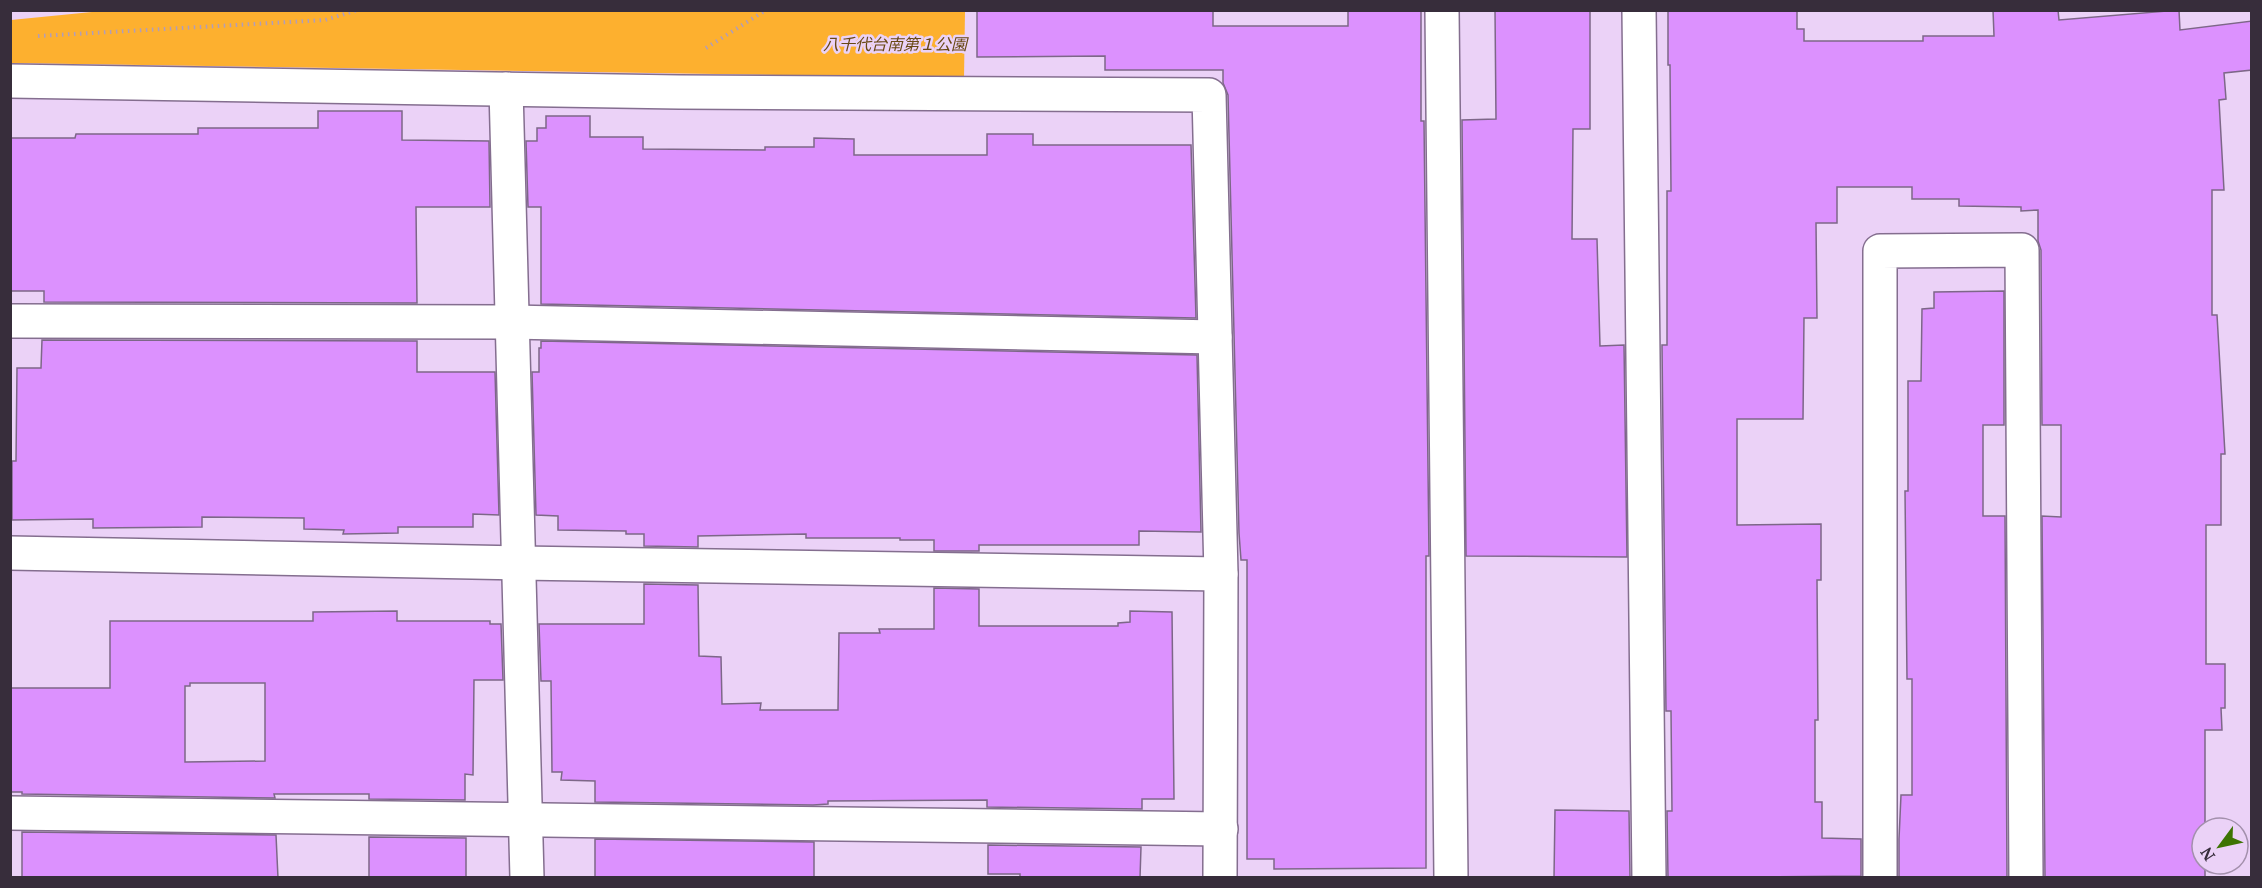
<svg xmlns="http://www.w3.org/2000/svg" width="2262" height="888" viewBox="0 0 2262 888" font-family="'PT Serif','Noto Sans JP',serif">
<rect width="100%" height="100%" fill="#ebd2f7"/>
<path fill="#fdb02f" d="M102,11H965L964,78L11,63V20Z"/>
<g fill="#dc91fe" stroke="#7d6788" stroke-width="1.5" fill-rule="evenodd">
<path d="M977,10L1213,11V26H1348V10H1421V121H1424L1429,556H1426V868L1274,869V859H1247V560H1241L1239,533L1228,95L1223,83V70H1105V56L977,57Z"/>
<path d="M1495,10H1590V129H1573L1572,239H1597L1600,346L1624,345L1627,557L1466,556L1462,120L1496,119Z"/>
<path d="M1668,10H1797V29H1804V41H1923V36H1994L1993,10H2058L2059,20L2179,10L2180,30L2252,21V70L2224,73L2226,99L2219,100L2224,190H2212V315H2217L2225,454H2221V525H2206V664H2225V708H2221L2222,730H2205V828H2202V864H2205V878H2045L2042,516L2061,517V425H2042L2041,250L2038,241V210L2021,211V207L1959,206V199H1912V187H1837V223H1816L1817,318H1804L1803,419H1737V525L1821,524V580H1817L1818,720H1815V802H1822V838L1861,839V876L1668,878L1667,811H1672L1671,711H1666L1662,345H1667V191H1671L1670,65H1668Z"/>
<path d="M318,111H402V140L489,141L490,207H416L417,303L44,302V291H10V138H75L76,134H198V128H318Z"/>
<path d="M546,116H590V137H643V149L765,150V147H814V138L854,139V155H987V134H1033V145H1191L1196,318L541,304V207H528L526,141H537V128H546Z"/>
<path d="M2004,291V425H1983V516H2005L2007,878H1901L1899,876V839L1901,795H1912V679H1907L1905,491H1908V381H1921L1922,309L1934,308V292Z"/>
<path d="M42,340L417,341V372H495L499,515L473,514V527H398V533L343,534L344,530L304,529V518L202,517V527L93,528V519L12,520V461H16L17,368H41Z"/>
<path d="M541,341L1197,355L1201,532L1139,531V545H979V551H934V540H900V538H806V534L698,536V547L644,546V534H626V531L558,530V516L536,515L532,372H539V348H541Z"/>
<path d="M644,584L698,585L699,656L721,657L722,704L761,703L760,710H838L839,633H880L879,629H934V588L979,589V626H1118V623L1130,622V611L1172,612L1174,799H1142V809L987,807V800L828,801V804L813,805L595,802V781L561,780L562,772H552L551,681H541L539,624H644Z"/>
<path d="M397,611V621H490V624H501L503,680H474L473,775L465,774V800L369,799V794H274L275,798L22,794V792H10V688H110V621H313V612ZM190,683H265V761L185,762V686H190Z"/>
<path d="M1555,810L1629,811L1630,878H1554Z"/>
<path d="M22,832L276,835L278,878H22Z"/>
<path d="M369,837L466,838V878H369Z"/>
<path d="M595,839L814,842V878H595Z"/>
<path d="M988,845L1141,847L1140,878H1020V874H988Z"/>
</g>
<g fill="none" stroke-linecap="round" stroke-linejoin="round">
<g stroke="#846e8f" stroke-width="36">
<g id="minor">
<path d="M1442,10L1451,878"/>
<path d="M1639,10L1649,878"/>
<path d="M10,81L679,92L1209,95L1221,574L1220,878"/>
<path d="M506,89L527,878"/>
<path d="M10,321L512,322L1215,337"/>
<path d="M10,553L519,563L1221,574"/>
<path d="M10,813L1221,829"/>
<path d="M1880,878V251L2022,250L2026,878"/>
</g>
</g>
<g stroke="#b19dba" stroke-width="4" stroke-dasharray="1.5 4.5" stroke-linecap="butt">
<path d="M38,36L325,20L358,10"/>
<path d="M706,48L766,10"/>
</g>
<use href="#minor" stroke="#fff" stroke-width="33"/>
</g>
<g text-anchor="middle" stroke-width="5" stroke-linejoin="round" paint-order="stroke">
<g font-size="16" font-style="italic" fill="#684814" stroke="#ebd2f7">
<text x="895" y="50">八千代台南第１公園</text>
</g>
</g>
<rect width="2262" height="888" fill="none" stroke="#372d3b" stroke-width="24"/>
<g transform="translate(2220 846) rotate(237)"><circle r="28" fill="#ebd2f7" stroke="#a390ac" stroke-width="1.5"/>
<path d="M0-4.5L10 22L0 15L-10 22Z" fill="#3d7403"/>
<text y="-9" font-size="16" font-weight="bold" text-anchor="middle" fill="#372d3b">N</text>
</g>
</svg>
